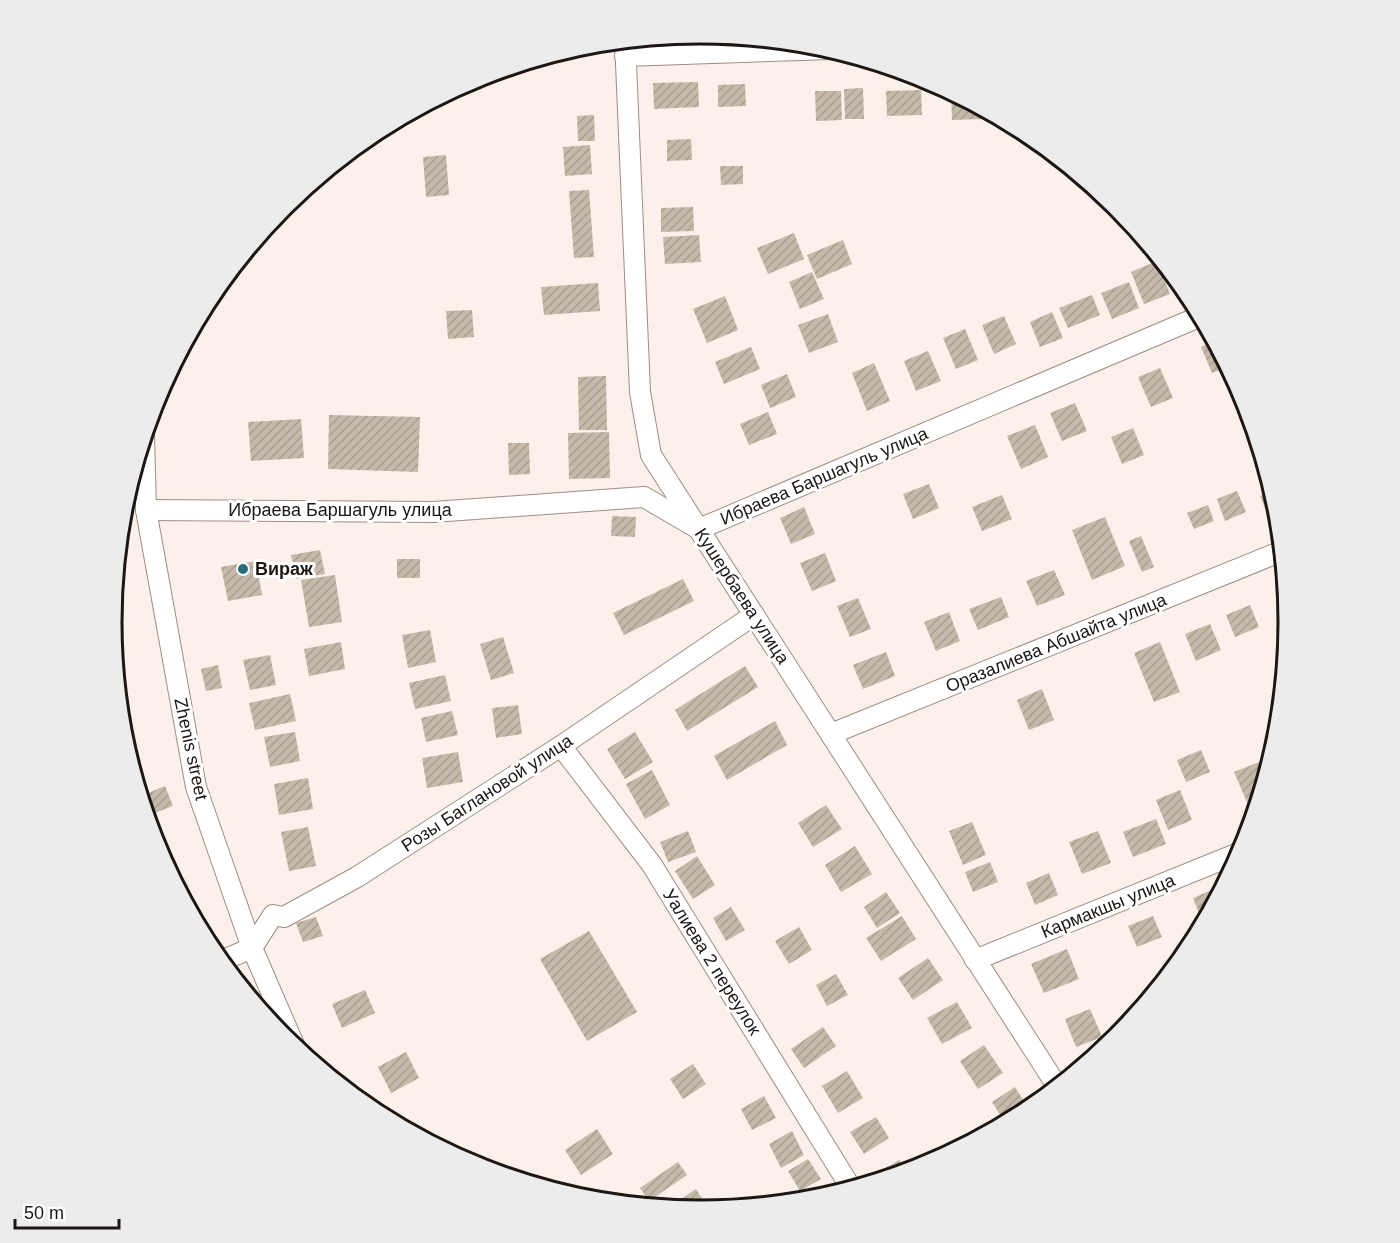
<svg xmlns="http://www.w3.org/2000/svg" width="1400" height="1243" viewBox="0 0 1400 1243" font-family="Arial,sans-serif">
<defs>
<pattern id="building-hatch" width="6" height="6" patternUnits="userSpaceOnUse" patternTransform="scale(1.5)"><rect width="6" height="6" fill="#c4baaa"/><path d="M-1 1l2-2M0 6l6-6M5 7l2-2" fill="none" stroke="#a89f91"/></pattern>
</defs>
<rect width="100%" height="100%" fill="#fcf0eb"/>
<g fill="url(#building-hatch)">
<path d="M534,60V70L510,72V67Z"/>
<path d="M698,82L699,107L654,109L653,83Z"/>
<path d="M745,84L746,106L718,107V85Z"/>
<path d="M863,88L864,119H845L844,89Z"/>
<path d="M921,90L922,115L887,116L886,91Z"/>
<path d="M815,91H841L842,120L816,121Z"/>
<path d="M951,92L982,108V119L952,120Z"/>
<path d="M594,115L595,141H578L577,116Z"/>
<path d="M691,139L692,160L667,161V140Z"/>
<path d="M590,145L592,174L565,176L563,147Z"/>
<path d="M446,155L449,195L426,197L423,157Z"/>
<path d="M720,166H743V184L721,185Z"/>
<path d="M589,190L594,257L574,258L569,191Z"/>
<path d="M693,207L694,231L661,232V208Z"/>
<path d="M794,233L804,259L768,274L757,248Z"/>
<path d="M699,235L701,262L665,264L663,237Z"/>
<path d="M843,240L852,264L817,279L807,255Z"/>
<path d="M1157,261L1170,294L1144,304L1131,272Z"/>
<path d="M812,272L824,299L800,309L789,282Z"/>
<path d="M1129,282L1139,308L1112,319L1101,293Z"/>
<path d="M598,283L600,311L544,315L541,287Z"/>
<path d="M1092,295L1100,315L1068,328L1059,308Z"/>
<path d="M725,296L738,330L707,343L693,309Z"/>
<path d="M472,310L474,337L448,339L446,311Z"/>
<path d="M1052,312L1063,338L1040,347L1030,322Z"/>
<path d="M828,314L838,342L809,353L798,325Z"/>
<path d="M1004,316L1016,344L994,354L982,325Z"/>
<path d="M965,329L978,360L956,369L943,338Z"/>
<path d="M1214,341L1228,367L1212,373L1201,347Z"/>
<path d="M751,347L760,369L724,384L715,362Z"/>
<path d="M928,351L941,381L916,391L904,361Z"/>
<path d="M874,363L890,401L867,411L852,373Z"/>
<path d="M1160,368L1173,398L1151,407L1138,377Z"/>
<path d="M787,374L796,397L770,408L761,385Z"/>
<path d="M606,376L607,430H579L578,377Z"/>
<path d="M1075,403L1087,431L1062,441L1050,413Z"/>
<path d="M768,412L777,434L749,445L740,424Z"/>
<path d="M329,415L420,417L418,472L328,469Z"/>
<path d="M301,419L304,458L251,461L248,422Z"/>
<path d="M1035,425L1048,457L1021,469L1007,436Z"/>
<path d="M1133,428L1144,455L1122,464L1111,437Z"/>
<path d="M609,432L610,478L569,479L568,433Z"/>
<path d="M508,443H529L530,474L509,475Z"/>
<path d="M929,484L939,508L913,519L903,494Z"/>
<path d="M1237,491L1246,512L1225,521L1217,499Z"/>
<path d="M1272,491L1278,519L1271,523L1260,496Z"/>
<path d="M1002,495L1012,519L982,531L972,507Z"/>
<path d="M1208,505L1214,521L1194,529L1187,513Z"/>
<path d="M804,507L815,534L791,544L780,518Z"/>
<path d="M612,516L636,517L635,537L611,536Z"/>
<path d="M1105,517L1125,566L1092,580L1072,530Z"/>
<path d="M1141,536L1154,567L1142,572L1129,541Z"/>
<path d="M320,550L325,574L296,579L291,555Z"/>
<path d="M825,553L836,581L812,591L800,563Z"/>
<rect x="397" y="559" width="23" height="19"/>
<path d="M256,561L262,595L228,601L221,567Z"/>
<path d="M1054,570L1065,595L1037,606L1026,581Z"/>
<path d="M116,571L122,597L113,607Z"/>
<path d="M335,575L342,622L309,627L301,580Z"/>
<path d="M683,579L694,601L624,635L613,613Z"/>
<path d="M1001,597L1009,617L978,630L969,609Z"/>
<path d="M858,598L871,629L850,637L837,606Z"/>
<path d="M1250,605L1259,627L1235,637L1226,615Z"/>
<path d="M949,612L960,641L936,651L924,622Z"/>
<path d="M1210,624L1221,650L1196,661L1185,634Z"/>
<path d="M430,630L436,662L408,668L402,635Z"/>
<path d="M503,637L514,673L491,680L480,644Z"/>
<path d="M341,642L345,669L309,676L304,649Z"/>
<path d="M1160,642L1180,692L1154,702L1134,653Z"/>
<path d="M886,652L895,676L863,689L853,665Z"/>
<path d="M270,655L276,685L250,690L243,660Z"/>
<path d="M218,665L222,688L206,691L201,669Z"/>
<path d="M745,666L758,687L687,731L675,710Z"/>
<path d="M445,675L451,701L415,709L409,683Z"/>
<path d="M1042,689L1054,720L1029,730L1017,700Z"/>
<path d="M290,694L296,721L255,730L249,703Z"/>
<path d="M518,705L522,734L496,738L492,708Z"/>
<path d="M452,711L458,735L426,742L421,718Z"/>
<path d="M775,721L787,745L727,780L714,756Z"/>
<path d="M295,732L300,761L270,767L264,737Z"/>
<path d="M635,732L653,762L625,779L607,749Z"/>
<path d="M1201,750L1210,772L1186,782L1177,760Z"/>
<path d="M458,752L463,782L427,788L422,758Z"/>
<path d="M1259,762L1265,777L1257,804L1249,807L1234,772Z"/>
<path d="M652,770L670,805L645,819L626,784Z"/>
<path d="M308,778L313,809L279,815L274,784Z"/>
<path d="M165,786L173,806L147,816L141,796Z"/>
<path d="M1180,790L1192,820L1168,830L1156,800Z"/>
<path d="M826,805L842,829L813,847L798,823Z"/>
<path d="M1156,819L1166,844L1133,857L1123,832Z"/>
<path d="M972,822L986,855L963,865L949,831Z"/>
<path d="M308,827L316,866L289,871L281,832Z"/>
<path d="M688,831L696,852L668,862L660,842Z"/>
<path d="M1098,831L1111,863L1082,874L1069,842Z"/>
<path d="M855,846L872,874L841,892L825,865Z"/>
<path d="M697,856L715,885L693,899L675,871Z"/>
<path d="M990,862L998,882L973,892L965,872Z"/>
<path d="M1049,873L1058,895L1035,905L1026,883Z"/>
<path d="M1214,889L1217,897L1203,923L1193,898Z"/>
<path d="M886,892L900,913L877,928L864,907Z"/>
<path d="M731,907L745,930L726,941L713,918Z"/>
<path d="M902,916L916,939L881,961L866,938Z"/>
<path d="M1153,916L1162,937L1137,947L1128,926Z"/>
<path d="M316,917L323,936L303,942L296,923Z"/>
<path d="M799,927L812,950L789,964L775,941Z"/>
<path d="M589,931L637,1012L587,1041L540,959Z"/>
<path d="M1067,949L1079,979L1044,993L1031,964Z"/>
<path d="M928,958L943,980L913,1000L898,978Z"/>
<path d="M836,974L848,995L827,1006L816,985Z"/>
<path d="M365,990L375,1013L342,1028L332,1004Z"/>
<path d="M957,1002L972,1028L942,1044L927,1018Z"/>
<path d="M1090,1009L1102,1037L1076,1047L1065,1019Z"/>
<path d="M823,1027L836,1046L804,1068L791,1049Z"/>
<path d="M984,1045L1003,1073L978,1089L960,1061Z"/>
<path d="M406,1052L419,1078L391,1093L378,1067Z"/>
<path d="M693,1064L706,1084L683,1099L670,1079Z"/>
<path d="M847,1071L863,1098L838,1113L822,1086Z"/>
<path d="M1015,1087L1029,1109L1005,1123L992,1102Z"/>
<path d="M764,1096L776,1118L752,1130L741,1109Z"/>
<path d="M876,1117L889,1138L864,1154L850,1132Z"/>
<path d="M597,1129L613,1154L581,1175L565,1150Z"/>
<path d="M792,1131L804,1155L781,1168L769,1144Z"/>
<path d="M808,1159L821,1179L800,1191L788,1171Z"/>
<path d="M899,1160L905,1171L880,1179L876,1174Z"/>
<path d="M678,1162L687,1175L649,1201L640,1188Z"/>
<path d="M696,1189L709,1209L669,1207Z"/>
</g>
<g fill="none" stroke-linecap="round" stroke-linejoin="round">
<g stroke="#9f8d85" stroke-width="22">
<g id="minor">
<path d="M625,40L640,392L651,455L1057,1086"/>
<path d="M625,56L832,49"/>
<path d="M144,436L146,510L196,787L252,948L295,1047"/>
<path d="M146,510L433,512L644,497L699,529L1201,316"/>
<path d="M831,734L1282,551"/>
<path d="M561,746L652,865L851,1188"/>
<path d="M975,960L1241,852"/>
<path d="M221,961L252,948L273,915L284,917L357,877L561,746L754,615"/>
</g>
</g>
<use href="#minor" stroke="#fff" stroke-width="20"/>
</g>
<circle fill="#266d7b" stroke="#fff" stroke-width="2" cx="243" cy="569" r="6"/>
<g text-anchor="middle" stroke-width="6" stroke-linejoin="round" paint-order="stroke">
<g font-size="18" fill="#1d1714" stroke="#fff">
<text transform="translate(824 476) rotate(-23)" y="6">Ибраева Баршагуль улица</text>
<text x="340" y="516">Ибраева Баршагуль улица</text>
<text transform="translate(742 596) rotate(57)" y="6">Кушербаева улица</text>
<text transform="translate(1056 643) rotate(-22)" y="6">Оразалиева Абшайта улица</text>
<text transform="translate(191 749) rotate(78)" y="6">Zhenis street</text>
<text transform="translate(487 793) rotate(-33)" y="6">Розы Баглановой улица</text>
<text transform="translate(1108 906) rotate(-22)" y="6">Кармакшы улица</text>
<text transform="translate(712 962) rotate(58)" y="6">Уалиева 2 переулок</text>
</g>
<g font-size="18" font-weight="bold" fill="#1d1714" stroke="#fff" text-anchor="start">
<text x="255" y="575">Вираж</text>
</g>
</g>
<path d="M0 0H1400V1243H0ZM122 622a578 578 0 1 1 1156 0a578 578 0 1 1-1156 0Z" fill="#edecec" fill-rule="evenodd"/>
<path fill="none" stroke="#1d1714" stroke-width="3" d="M122 622a578 578 0 1 1 1156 0a578 578 0 1 1-1156 0Z"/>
<path d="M15 1219v9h104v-9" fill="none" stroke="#1d1714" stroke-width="3"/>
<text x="24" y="1219" font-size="18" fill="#1d1714" stroke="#ffffff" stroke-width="4.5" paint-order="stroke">50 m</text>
</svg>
